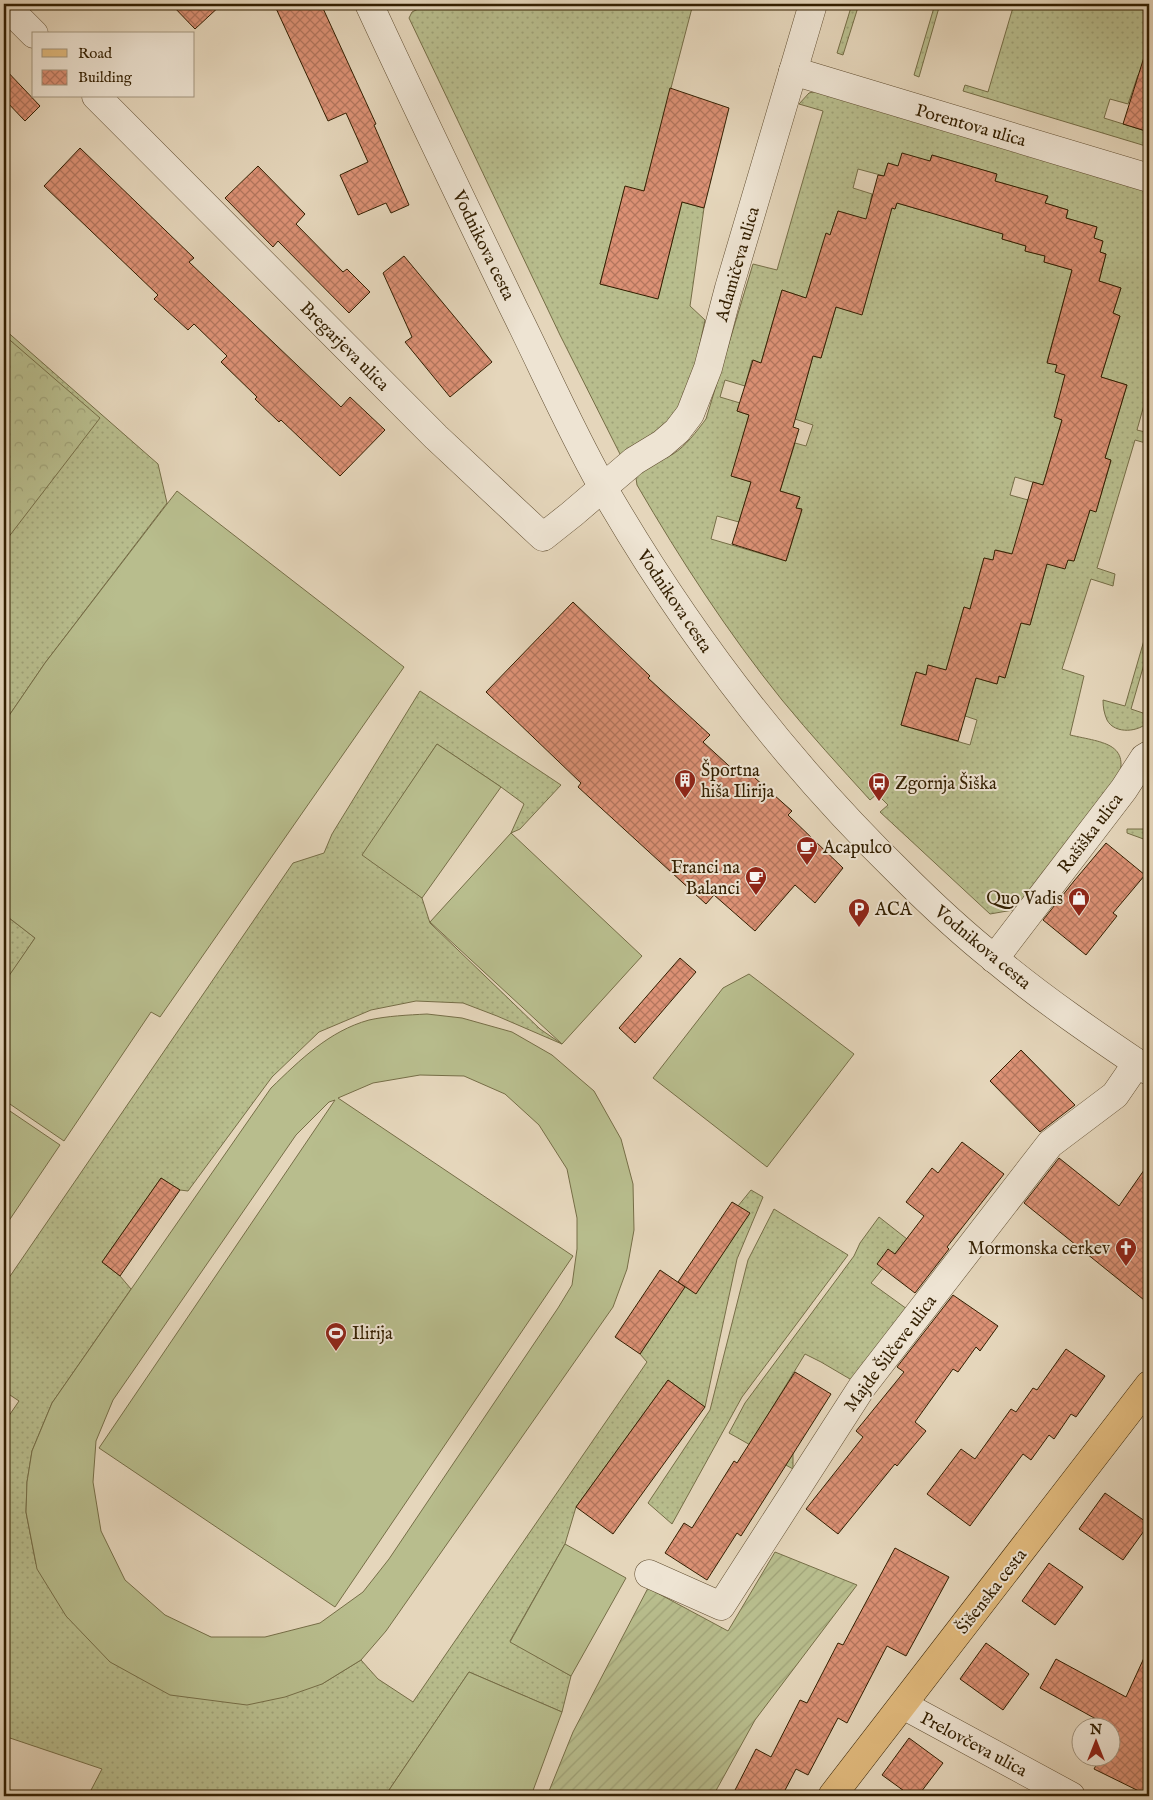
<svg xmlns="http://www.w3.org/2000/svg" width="1153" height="1800" viewBox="0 0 1153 1800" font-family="'IM FELL English',serif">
<defs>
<pattern id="grass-dots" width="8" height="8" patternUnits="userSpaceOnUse" patternTransform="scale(1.25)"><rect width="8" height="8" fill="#b8bd8d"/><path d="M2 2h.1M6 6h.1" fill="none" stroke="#9fa278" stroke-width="1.8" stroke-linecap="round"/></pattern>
<pattern id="forest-crowns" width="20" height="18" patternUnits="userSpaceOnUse" patternTransform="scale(1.25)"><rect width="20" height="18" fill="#b8bd8d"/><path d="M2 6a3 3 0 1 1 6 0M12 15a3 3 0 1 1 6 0" fill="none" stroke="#9fa278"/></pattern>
<pattern id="garden-furrows" width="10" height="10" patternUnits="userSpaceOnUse" patternTransform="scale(1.25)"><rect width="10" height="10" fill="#b8bd8d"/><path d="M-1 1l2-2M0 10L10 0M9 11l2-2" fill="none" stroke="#9fa278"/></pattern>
<pattern id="building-cross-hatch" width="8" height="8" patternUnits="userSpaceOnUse" patternTransform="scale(1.25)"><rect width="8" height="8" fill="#dc9175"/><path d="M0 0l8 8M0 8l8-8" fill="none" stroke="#b3765e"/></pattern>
</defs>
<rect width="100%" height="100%" fill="#e5d6bb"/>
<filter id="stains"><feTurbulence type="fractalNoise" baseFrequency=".004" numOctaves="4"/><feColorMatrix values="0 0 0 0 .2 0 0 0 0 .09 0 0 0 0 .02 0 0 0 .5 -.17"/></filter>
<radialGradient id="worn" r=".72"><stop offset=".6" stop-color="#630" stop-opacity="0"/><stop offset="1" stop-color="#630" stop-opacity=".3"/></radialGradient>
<g fill="url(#grass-dots)" stroke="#766e47" fill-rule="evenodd">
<path d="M428,4H693L644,191L625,187L600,284L658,298L682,202L704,208L690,306L705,320L687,405L662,433L622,458L560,335L409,18L412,12Z"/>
<path d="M852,4H859L843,55L837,53Z"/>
<path d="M935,4H940L919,77L914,75Z"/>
<path d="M1014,4H1149V66L1138,75L1128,104L1110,99L1104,118L1149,132V147L963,91L965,85L988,92Z"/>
<path d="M817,91L1149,192V387L1137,430L1149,433V444L1135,440L1097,568L1115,574L1113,586L1091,579L1062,669L1084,676L1070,735C1105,743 1134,743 1115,788L1013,910L990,914L880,812L888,805L877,794L870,800C840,767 810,734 782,700C728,633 680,559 637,485L636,478C648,463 657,463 673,454C686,446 696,432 706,419L753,264L777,270L823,111L799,104L809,93ZM932,155L996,174L995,181L1048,197L1045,203L1068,210L1066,218L1097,227L1094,238L1100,252L1106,254L1099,281L1121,288L1113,313L1120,316L1101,377L1127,385L1105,458L1111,461L1096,511L1090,510L1074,561L1068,560L1047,564L1030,625L1021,623L1005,678L999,676L997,684L976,678L965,716L977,720L970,745L901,725L916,672L926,675L928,665L946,670L964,607L970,609L984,558L993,560L996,550L1013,554L1028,500L1010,495L1015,477L1043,485L1062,420L1055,417L1065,375L1056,372L1057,365L1047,362L1072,270L1044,262L1045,256L1025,251L1026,246L1002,239L1003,234L961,222L963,217L928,212L897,203L895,209L870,202L872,194L853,188L858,169L884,176L888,163L898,166L930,161ZM838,211L887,226L862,314L836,307L821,358L813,356L795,419L813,425L806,446L795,443L780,491L800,497L796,508L802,510L786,561L711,539L717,516L739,522L751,482L732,476L749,415L737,411L740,403L720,397L725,380L745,386L752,360L761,363L782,290L806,298L827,233L830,235Z"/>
<path d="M4,329L158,464L167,503L45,663L4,723Z"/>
<path d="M1149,623V647L1131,709L1149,715V721C1140,732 1115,735 1107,720C1104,713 1103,707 1103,700L1125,706Z"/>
<path d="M420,691L561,785L520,829L511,833L524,804L501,787L437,744L365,852L422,898L430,923L540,1029L562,1044L497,1016L463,1003L416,1001L371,1010L319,1032L272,1077L188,1191L180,1190L161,1178L102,1262L120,1276L131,1289L52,1403L32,1451L27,1482L26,1512L36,1564L322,1684L361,1660L378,1679L413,1702L647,1362L640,1354L738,1206L751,1190L763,1197L737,1259L705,1407L668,1380L576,1507L565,1544L510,1641L571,1676L562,1712L469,1672L385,1796H88L102,1769L4,1736V1423L19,1401L4,1391V1285L293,863L324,853L332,834Z"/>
<path d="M1127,829H1149V841L1127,833Z"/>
<path d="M4,914L35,938L4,984Z"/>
<path d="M774,1209L848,1255L742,1397L672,1524L648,1503L710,1410L748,1260Z"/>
<path d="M879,1217L907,1239L871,1283L907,1309L855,1382L821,1362L805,1354L758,1431L793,1453V1469L729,1433L745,1403L854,1256L860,1243Z"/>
</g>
<path fill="url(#forest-crowns)" stroke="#766e47" d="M4,335L100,418L4,543Z"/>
<path fill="url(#garden-furrows)" stroke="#766e47" d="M775,1552L857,1585L755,1720L713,1796H547L573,1732L648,1588L728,1631Z"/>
<g fill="#b8bd8d" stroke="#766e47" fill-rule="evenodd">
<path d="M177,491L404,667L160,1017L151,1012L64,1141L4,1100V983L35,938L4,914V723L45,663Z"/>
<path d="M437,744L501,787L422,898L362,855Z"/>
<path d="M511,833L642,956L562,1044L430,922Z"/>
<path d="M749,974L854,1054L767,1167L653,1078L723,988Z"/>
<path d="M427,1014L462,1018L512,1032L552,1055L594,1091L621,1139L633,1184L634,1230L627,1269L613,1307L386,1631L361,1660L322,1684L285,1697L247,1705L170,1695L110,1662L66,1616L37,1569L26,1512L27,1482L32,1451L52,1403L271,1088C300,1060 329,1031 369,1020C387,1016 408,1015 427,1014ZM420,1075L464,1076L505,1094L539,1125L567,1169L577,1218V1249L572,1285L558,1308L389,1559L363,1592L320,1623L265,1637H211L165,1615L125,1580L101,1531L93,1482L96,1441L113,1400L296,1135L329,1102L335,1100L99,1448L335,1607L573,1256L338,1098L373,1083Z"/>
<path d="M4,1107L60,1145L4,1228Z"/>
<path d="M565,1544L626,1578L571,1676L510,1642Z"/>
<path d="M469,1672L562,1712L531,1796H385Z"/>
</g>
<g fill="url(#building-cross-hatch)" stroke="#331f01">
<path d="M171,4H222L195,29Z"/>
<path d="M274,4H321L376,124L374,125L409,205L391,213L386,203L358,215L340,175L368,162L346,113L328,121Z"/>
<path d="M1145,54L1149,55V132L1123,124Z"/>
<path d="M4,68L40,106L25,121L4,99Z"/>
<path d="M670,88L729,108L704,208L682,202L658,299L600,284L625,186L644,191Z"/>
<path d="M80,148L194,258L189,262L341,407L350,397L385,430L340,476L281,420L279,422L255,399L257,397L221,362L227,356L194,324L188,330L154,299L158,295L44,186Z"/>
<path d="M902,153L930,161L932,155L997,174L995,181L1048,196L1045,203L1068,210L1066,218L1097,227L1094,238L1103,241L1100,252L1106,254L1099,281L1121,288L1113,313L1120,316L1101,377L1127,385L1105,458L1111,460L1096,512L1090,510L1074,561L1068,560L1065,569L1047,564L1030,625L1021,623L1005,678L999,676L997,684L976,678L958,741L901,725L916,672L926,675L928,665L946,670L964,607L970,609L984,558L993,560L995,550L1012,554L1033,482L1043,485L1062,420L1054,417L1065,375L1055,372L1057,365L1047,363L1072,270L1044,262L1045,256L1025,251L1026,246L1002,239L1003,234L897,203L895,209L892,208L862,315L836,307L821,358L813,356L793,427L799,429L780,491L800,497L796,508L802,509L786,561L732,544L751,482L731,476L749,415L737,411L753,360L761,363L782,290L806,298L826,233L830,235L838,211L866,219L878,175L884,176L888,163L898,166Z"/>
<path d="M258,166L305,214L296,224L343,272L347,269L370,292L349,313L278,241L273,247L225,198Z"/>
<path d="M404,256L492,362L450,397L405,342L412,337L383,273Z"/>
<path d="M573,602L650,676L648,678L710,735L703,742L740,776L746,770L792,811L788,815L843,868L815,903L795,885L755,931L714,895L706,904L578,787L581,783L486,692Z"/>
<path d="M1106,843L1145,875L1113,913L1117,916L1086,955L1043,920L1074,881Z"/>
<path d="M680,958L696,972L635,1043L619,1028Z"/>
<path d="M1021,1050L1075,1105L1040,1132L990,1081Z"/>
<path d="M962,1142L1004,1174L947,1247L949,1249L915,1293L877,1264L888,1249L895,1254L924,1216L906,1202L932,1168L938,1173Z"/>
<path d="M1059,1158L1119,1206L1149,1163V1304L1024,1203Z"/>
<path d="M161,1178L180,1190L120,1276L102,1262Z"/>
<path d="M732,1202L750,1213L696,1294L678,1282Z"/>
<path d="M660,1270L685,1287L640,1354L615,1337Z"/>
<path d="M953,1295L998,1326L980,1351L976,1347L958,1372L953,1369L915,1422L926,1431L897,1466L895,1464L838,1534L806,1509L863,1437L856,1431L904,1372L897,1367Z"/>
<path d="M1066,1349L1105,1376L1076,1417L1071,1414L1054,1439L1049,1435L1031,1460L1023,1454L970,1526L927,1494L961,1449L975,1459L1011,1409L1016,1412L1033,1388L1037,1390Z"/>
<path d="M795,1372L831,1394L741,1536L737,1533L707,1580L665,1553L684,1523L692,1528L734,1461L737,1463Z"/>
<path d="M668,1380L705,1407L613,1534L576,1507Z"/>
<path d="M1105,1493L1149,1524L1123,1560L1079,1529Z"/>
<path d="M895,1548L949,1577L906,1656L887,1646L847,1723L838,1718L808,1775L796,1769L782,1796H732L756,1749L771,1757L800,1700L807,1703L838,1643L843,1645Z"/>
<path d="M1049,1563L1083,1587L1055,1625L1022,1601Z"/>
<path d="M986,1643L1029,1674L1003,1710L960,1679Z"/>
<path d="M1149,1647V1796L1094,1769L1100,1758H1110V1736L1114,1729L1040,1688L1056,1659L1126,1697Z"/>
<path d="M909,1738L943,1763L918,1796H911L882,1775Z"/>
</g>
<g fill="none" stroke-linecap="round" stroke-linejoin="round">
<g stroke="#604d30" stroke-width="29">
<g id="minor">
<path d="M4,4L34,34"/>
<path d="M369,4C416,106 465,207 514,309C543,367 569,427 601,484C683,627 783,759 901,874C931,904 962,933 996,960C1044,1000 1097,1036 1149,1071"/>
<path d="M793,71L1149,178"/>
<path d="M96,96L436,437L543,537L572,514L634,461L662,444L677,431L690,414L708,368L729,288L813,4"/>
<path d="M994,959L1124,789L1144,758L1149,755"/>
<path d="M649,1574L721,1606L862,1387L1050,1144L1115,1095L1137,1063"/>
<path d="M903,1705L1071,1796"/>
</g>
</g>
<g stroke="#331f01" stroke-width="29">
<path id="major" d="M832,1796L1149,1385"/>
</g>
<use href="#minor" stroke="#eee4d3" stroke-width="28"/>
<use href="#major" stroke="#e2bb7e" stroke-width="28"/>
</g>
<defs>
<g id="building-pin" transform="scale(1.125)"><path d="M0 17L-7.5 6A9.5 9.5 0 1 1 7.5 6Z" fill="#8f2418" stroke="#eee4d3"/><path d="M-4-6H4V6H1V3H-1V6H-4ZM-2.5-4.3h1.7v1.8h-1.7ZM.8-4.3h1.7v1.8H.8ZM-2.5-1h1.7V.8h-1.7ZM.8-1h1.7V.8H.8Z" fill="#fff"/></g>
<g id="bus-pin" transform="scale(1.125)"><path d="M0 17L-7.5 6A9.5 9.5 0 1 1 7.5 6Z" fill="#8f2418" stroke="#eee4d3"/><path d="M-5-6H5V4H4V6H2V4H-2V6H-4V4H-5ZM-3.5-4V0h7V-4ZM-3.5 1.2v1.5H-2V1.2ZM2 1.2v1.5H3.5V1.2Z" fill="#fff"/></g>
<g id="cafe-pin" transform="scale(1.125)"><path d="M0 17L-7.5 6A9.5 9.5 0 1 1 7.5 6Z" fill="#8f2418" stroke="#eee4d3"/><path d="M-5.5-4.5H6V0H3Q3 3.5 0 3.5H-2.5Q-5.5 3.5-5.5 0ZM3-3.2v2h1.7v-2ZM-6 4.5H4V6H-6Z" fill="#fff"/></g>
<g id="shop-pin" transform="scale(1.125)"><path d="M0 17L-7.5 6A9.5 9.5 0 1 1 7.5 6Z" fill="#8f2418" stroke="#eee4d3"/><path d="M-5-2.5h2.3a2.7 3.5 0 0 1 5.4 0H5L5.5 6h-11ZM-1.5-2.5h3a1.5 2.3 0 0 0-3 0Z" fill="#fff"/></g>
<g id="parking-pin" transform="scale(1.125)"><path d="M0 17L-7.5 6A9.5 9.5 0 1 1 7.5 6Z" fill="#8f2418" stroke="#eee4d3"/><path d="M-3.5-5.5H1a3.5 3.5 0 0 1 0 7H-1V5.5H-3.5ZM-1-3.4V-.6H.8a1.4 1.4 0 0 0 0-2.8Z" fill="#fff"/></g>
<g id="church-pin" transform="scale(1.125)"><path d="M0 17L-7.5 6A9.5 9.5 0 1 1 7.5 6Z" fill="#8f2418" stroke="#eee4d3"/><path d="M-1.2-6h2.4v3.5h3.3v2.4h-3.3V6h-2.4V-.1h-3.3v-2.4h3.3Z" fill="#fff"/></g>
<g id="stadium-pin" transform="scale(1.125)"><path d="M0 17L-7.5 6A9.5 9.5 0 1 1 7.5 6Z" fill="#8f2418" stroke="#eee4d3"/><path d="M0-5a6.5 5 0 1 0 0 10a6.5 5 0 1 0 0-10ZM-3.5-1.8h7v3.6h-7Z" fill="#fff"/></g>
</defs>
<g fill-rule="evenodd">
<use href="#building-pin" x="685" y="780"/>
<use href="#bus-pin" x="879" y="783"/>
<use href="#cafe-pin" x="807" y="847"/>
<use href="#cafe-pin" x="756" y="877"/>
<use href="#shop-pin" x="1079" y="898"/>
<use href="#parking-pin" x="859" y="909"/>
<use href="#church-pin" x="1126" y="1248"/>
<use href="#stadium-pin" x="336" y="1333"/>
</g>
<g text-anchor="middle" stroke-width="4" stroke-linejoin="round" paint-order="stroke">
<g font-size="18" fill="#331f01" stroke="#eee4d3">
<text transform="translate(971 125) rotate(16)" y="6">Porentova ulica</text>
<text transform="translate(484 245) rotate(64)" y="6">Vodnikova cesta</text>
<text transform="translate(737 264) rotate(-74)" y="6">Adamičeva ulica</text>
<text transform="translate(345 346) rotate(45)" y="6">Bregarjeva ulica</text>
<text transform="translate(675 601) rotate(56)" y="6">Vodnikova cesta</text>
<text transform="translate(1090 833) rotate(-53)" y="6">Rašiška ulica</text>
<text transform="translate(983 947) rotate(40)" y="6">Vodnikova cesta</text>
<text transform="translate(890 1353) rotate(-53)" y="6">Majde Šilčeve ulica</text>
<text transform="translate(991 1591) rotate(-52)" y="6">Šišenska cesta</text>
<text transform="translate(974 1744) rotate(28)" y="6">Prelovčeva ulica</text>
</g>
<g font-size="18" fill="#331f01" stroke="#eee4d3" text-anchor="start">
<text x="701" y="776">Športna<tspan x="701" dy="21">hiša Ilirija</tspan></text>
<text x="895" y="789">Zgornja Šiška</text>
<text x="823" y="853">Acapulco</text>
<text x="740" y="873" text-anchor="end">Franci na<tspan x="740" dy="21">Balanci</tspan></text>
<text x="1063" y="904" text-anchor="end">Quo Vadis</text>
<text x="875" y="915">ACA</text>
<text x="1110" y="1254" text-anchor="end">Mormonska cerkev</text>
<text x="352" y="1339">Ilirija</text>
</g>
</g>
<rect width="1153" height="1800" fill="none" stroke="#e5d6bb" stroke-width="20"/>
<rect x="5" y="5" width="1143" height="1790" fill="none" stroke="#331f01" stroke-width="2.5"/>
<rect x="10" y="10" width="1133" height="1780" fill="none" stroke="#331f01"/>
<rect x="32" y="32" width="162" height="65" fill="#eee4d3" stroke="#a3957f"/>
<rect x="42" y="49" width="25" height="8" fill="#e2bb7e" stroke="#a3957f"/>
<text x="78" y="58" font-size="15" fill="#331f01">Road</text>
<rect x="42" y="70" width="25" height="15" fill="url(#building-cross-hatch)" stroke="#a3957f"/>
<text x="78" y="82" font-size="15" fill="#331f01">Building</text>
<g transform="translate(1096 1742)"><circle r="24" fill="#eee4d3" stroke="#a3957f"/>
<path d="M0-4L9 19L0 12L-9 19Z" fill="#8f2418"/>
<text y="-8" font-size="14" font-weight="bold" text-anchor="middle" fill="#331f01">N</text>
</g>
<rect width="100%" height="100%" filter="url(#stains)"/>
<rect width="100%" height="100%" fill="url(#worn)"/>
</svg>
